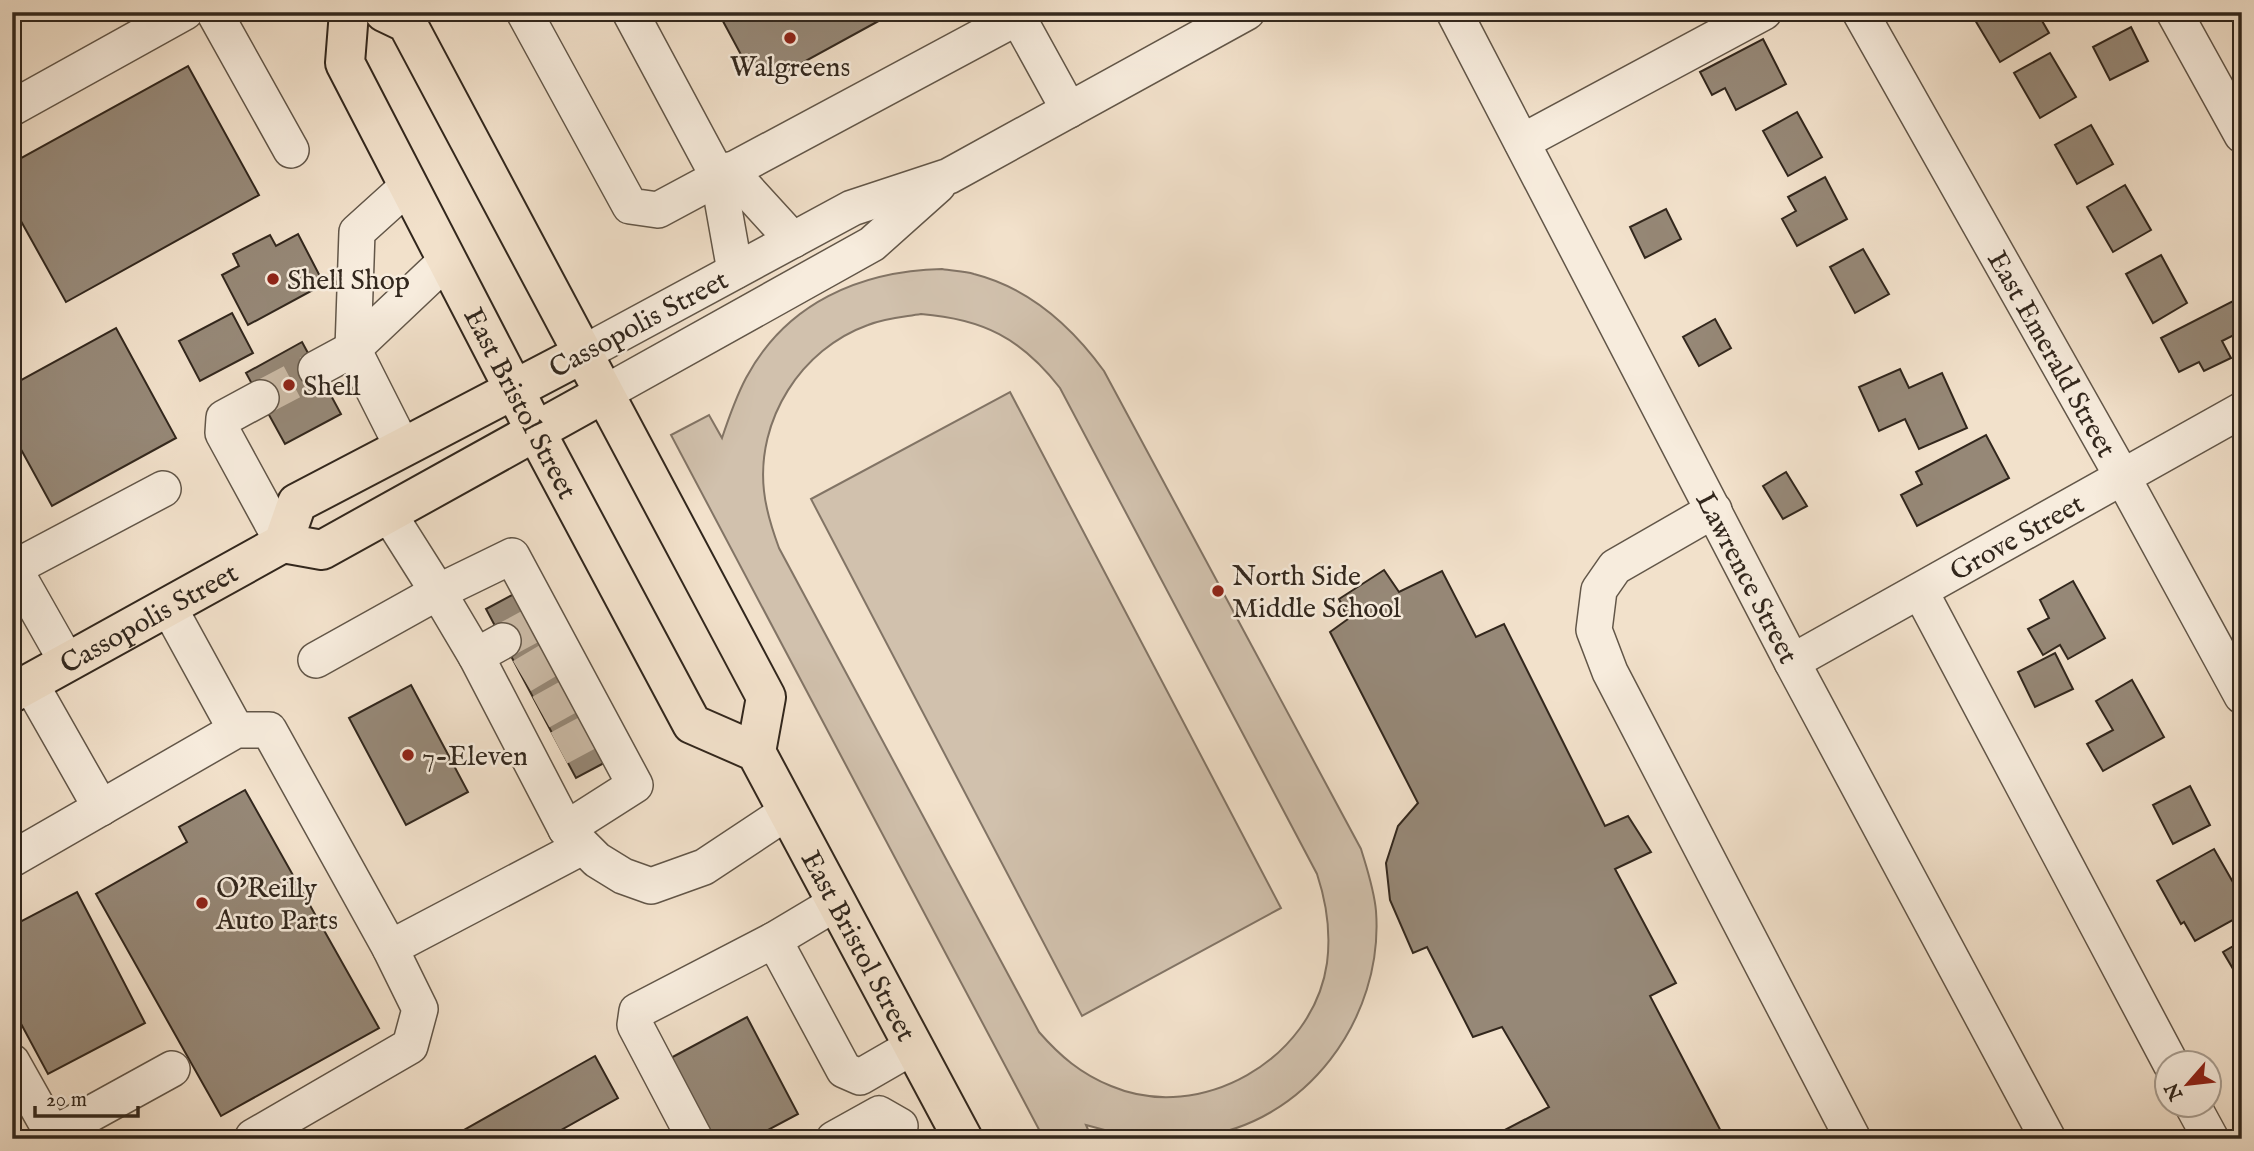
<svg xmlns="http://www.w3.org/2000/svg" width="2254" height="1151" viewBox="0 0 2254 1151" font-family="'IM FELL English',serif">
<rect width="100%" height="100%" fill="#f2e1cb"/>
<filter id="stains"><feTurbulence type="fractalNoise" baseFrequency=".00286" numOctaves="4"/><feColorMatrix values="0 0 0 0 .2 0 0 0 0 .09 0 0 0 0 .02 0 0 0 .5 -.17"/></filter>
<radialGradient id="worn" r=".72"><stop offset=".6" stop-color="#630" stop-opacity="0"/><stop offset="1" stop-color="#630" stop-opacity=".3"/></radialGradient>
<g fill="#d1c1ad" stroke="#827465" stroke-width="2" fill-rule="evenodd">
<path d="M942,269C952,271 964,271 974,274C1029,288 1072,327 1104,371L1361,849C1367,869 1374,889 1376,911C1384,1018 1306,1125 1196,1137C1158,1141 1122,1136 1086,1125L1092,1139H1044L671,435L709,415L722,438C729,417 736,397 746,378C786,303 860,271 942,269ZM921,314C983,319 1021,338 1060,388L1317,874C1327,904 1331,932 1327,963C1313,1060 1200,1124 1111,1086C1081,1074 1060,1056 1039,1032L779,548C772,529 766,511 764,491C756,420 801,349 868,325C885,318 903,317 921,314Z"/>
<path d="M1010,392L1281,908L1082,1016L811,499Z"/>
</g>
<g fill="#968877" stroke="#32271d" stroke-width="2">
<path d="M718,12H895L782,74L746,64Z"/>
<path d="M1976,12H2037L2049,33L2000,62L1972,15Z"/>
<path d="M2131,27L2148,61L2110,80L2093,47Z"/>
<path d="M1763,39L1786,84L1736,110L1725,88L1712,95L1700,72Z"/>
<path d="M2050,53L2076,97L2040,118L2014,73Z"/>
<path d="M188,66L259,195L66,302L12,205V163Z"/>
<path d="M1797,112L1822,157L1788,176L1763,131Z"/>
<path d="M2091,125L2113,164L2077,184L2055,145Z"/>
<path d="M1825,177L1847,219L1797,246L1782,219L1796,211L1788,197Z"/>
<path d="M2125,185L2151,230L2113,252L2087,207Z"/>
<path d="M1666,209L1681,239L1645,258L1630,227Z"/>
<path d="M298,234L324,284L248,325L222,275L239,266L233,254L270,235L276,246Z"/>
<path d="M1863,249L1889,294L1855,313L1830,267Z"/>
<path d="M2161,255L2187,303L2153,323L2126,274Z"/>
<path d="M2235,300L2242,314V331L2222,341L2231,358L2204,371L2199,362L2179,372L2161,338Z"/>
<path d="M232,313L253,353L200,381L179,341Z"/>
<path d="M1715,319L1731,348L1699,366L1683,337Z"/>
<path d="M116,328L176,438L52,506L12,433V385Z"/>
<path d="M302,342L341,414L285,444L246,373Z"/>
<path d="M1900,369L1909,388L1942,373L1967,428L1919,449L1905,419L1879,431L1859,387Z"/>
<path d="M1986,435L2009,478L1917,526L1901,495L1922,484L1916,472Z"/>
<path d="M1786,472L1807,506L1783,519L1763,486Z"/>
<path d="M1384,570L1399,592L1442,571L1476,637L1504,624L1605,826L1628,816L1651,852L1615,869L1676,983L1650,996L1725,1139H1505L1501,1132L1549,1107L1502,1027L1473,1037L1427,947L1413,953L1390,900L1386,863L1398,826L1418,803L1330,632L1348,619L1339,599Z"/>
<path d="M2073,581L2105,638L2068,659L2060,645L2043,655L2028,629L2049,618L2040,600Z"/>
<path d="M514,594L604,763L576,778L486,609Z"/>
<path d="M2055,653L2073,689L2035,707L2018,672Z"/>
<path d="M2132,680L2164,737L2103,771L2087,744L2113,730L2096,701Z"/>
<path d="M411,685L468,792L406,825L349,718Z"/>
<path d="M2190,786L2210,825L2173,844L2153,805Z"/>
<path d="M245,790L379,1028L221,1116L96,894L187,842L179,827Z"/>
<path d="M2214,849L2242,898V915L2195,941L2184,922L2181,924L2157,881Z"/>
<path d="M77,892L145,1023L48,1074L12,1007V926Z"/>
<path d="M2242,941V984L2223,952Z"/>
<path d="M747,1017L798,1114L751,1139H709L667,1060Z"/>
<path d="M595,1056L618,1098L545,1139H448Z"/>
</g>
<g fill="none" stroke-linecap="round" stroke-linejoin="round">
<g stroke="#ccbca8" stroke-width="35" stroke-dasharray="35 18" stroke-linecap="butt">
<path d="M261,398L316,369"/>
<path d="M503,641L531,626"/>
<path d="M522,676L549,660"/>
<path d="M541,712L568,697"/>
<path d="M559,748L587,733"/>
</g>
<g stroke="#625648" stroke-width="38">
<g id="minor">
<path d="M214,12L291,150"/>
<path d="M524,12L630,206L658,210L1018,17"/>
<path d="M630,12L718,176L735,271"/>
<path d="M1015,12L1069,110"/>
<path id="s1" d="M1454,12L1792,662L2048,1139"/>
<path id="s2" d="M1860,12L2122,476L2242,696"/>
<path d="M2174,12L2242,135"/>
<path d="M12,108L185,12"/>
<path d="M1522,142L1764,12"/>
<path d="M729,170L793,240"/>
<path d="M582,354L852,208L949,176L1247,12"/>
<path d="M316,369L353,349L447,260"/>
<path d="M603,394L872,244L938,185"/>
<path d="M261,398L224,418L223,433L283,543"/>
<path d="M403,448L353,349L357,232L409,185"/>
<path d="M1714,510L1615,567L1599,590L1594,630L1610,672L1853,1139"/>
<path d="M388,513L438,592L512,556L635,785L566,829"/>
<path d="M12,565L67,662"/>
<path d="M12,569L163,489"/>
<path d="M1920,591L2171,1064"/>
<path d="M168,606L236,730"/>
<path d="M476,656L503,641"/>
<path d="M316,660L438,592L476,656L566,829L597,860L623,876L651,886L704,867L787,812"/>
<path id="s3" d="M1792,662L2242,410"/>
<path d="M30,683L101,808"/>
<path d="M12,859L236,730H269L390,948L420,1009L410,1046L253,1137"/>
<path d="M774,940L836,903"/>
<path d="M390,948L582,847"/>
<path d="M12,1062L48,1126L63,1129L172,1069"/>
<path d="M2193,1106L2211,1139"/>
<path d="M695,1139L635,1025L637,1011L774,940L844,1070L860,1077L912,1047"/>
<path d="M834,1139L879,1114L900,1126"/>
</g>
</g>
<g stroke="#32271d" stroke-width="42">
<g id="major">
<path id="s4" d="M349,12L345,63L536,432L692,724L756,752L963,1139"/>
<path d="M384,12L407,23L766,697L756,752"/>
<path d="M283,543L297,503L582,354"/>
<path id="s5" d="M12,693L283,543L322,550L603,394"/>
</g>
</g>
<use href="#minor" stroke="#f7ecdd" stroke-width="35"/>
<use href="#major" stroke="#f2e1cb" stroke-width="38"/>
</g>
<g fill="#8f2418" stroke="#f7ecdd" stroke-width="2.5">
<circle cx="790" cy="38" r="7"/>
<circle cx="273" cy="279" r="7"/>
<circle cx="289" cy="385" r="7"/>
<circle cx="1218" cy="591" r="7"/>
<circle cx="408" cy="755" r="7"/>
<circle cx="202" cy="903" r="7"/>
</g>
<g text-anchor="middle" stroke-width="5" stroke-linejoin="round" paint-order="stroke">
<g font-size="28" fill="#32271d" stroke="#f7ecdd" text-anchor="start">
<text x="790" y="76" text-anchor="middle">Walgreens</text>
<text x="287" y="289">Shell Shop</text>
<text x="303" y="395">Shell</text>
<text x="1232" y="585">North Side<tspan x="1232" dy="32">Middle School</tspan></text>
<text x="422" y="765">7-Eleven</text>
<text x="216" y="897">O'Reilly<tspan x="216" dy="32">Auto Parts</tspan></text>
</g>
<g font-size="28" fill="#32271d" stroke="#f7ecdd">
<text transform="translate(638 323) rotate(-28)" y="10">Cassopolis Street</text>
<text dy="10" stroke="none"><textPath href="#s2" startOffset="392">East Emerald Street</textPath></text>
<text dy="10" stroke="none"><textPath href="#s4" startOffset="434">East Bristol Street</textPath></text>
<text dy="10" stroke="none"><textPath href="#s3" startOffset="257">Grove Street</textPath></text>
<text dy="10" stroke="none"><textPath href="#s1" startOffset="637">Lawrence Street</textPath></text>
<text dy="10" stroke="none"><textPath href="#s5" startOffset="156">Cassopolis Street</textPath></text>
<text dy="10" stroke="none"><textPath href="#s4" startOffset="1087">East Bristol Street</textPath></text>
</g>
</g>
<rect width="2254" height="1151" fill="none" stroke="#f2e1cb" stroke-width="42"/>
<rect x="14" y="14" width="2226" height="1123" fill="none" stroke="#32271d" stroke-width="3.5"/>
<rect x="21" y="21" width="2212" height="1109" fill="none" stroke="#32271d" stroke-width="2"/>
<g transform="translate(2188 1084) rotate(242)"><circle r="33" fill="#f7ecdd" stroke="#a89d90" stroke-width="2"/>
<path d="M0-5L12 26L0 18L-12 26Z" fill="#8f2418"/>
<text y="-10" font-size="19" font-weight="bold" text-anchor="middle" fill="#32271d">N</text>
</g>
<path d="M35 1106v10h103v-10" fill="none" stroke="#32271d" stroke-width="3.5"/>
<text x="46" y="1106" font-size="21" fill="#32271d" stroke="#f7ecdd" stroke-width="5" paint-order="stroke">20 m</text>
<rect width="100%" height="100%" filter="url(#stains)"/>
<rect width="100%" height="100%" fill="url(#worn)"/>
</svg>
